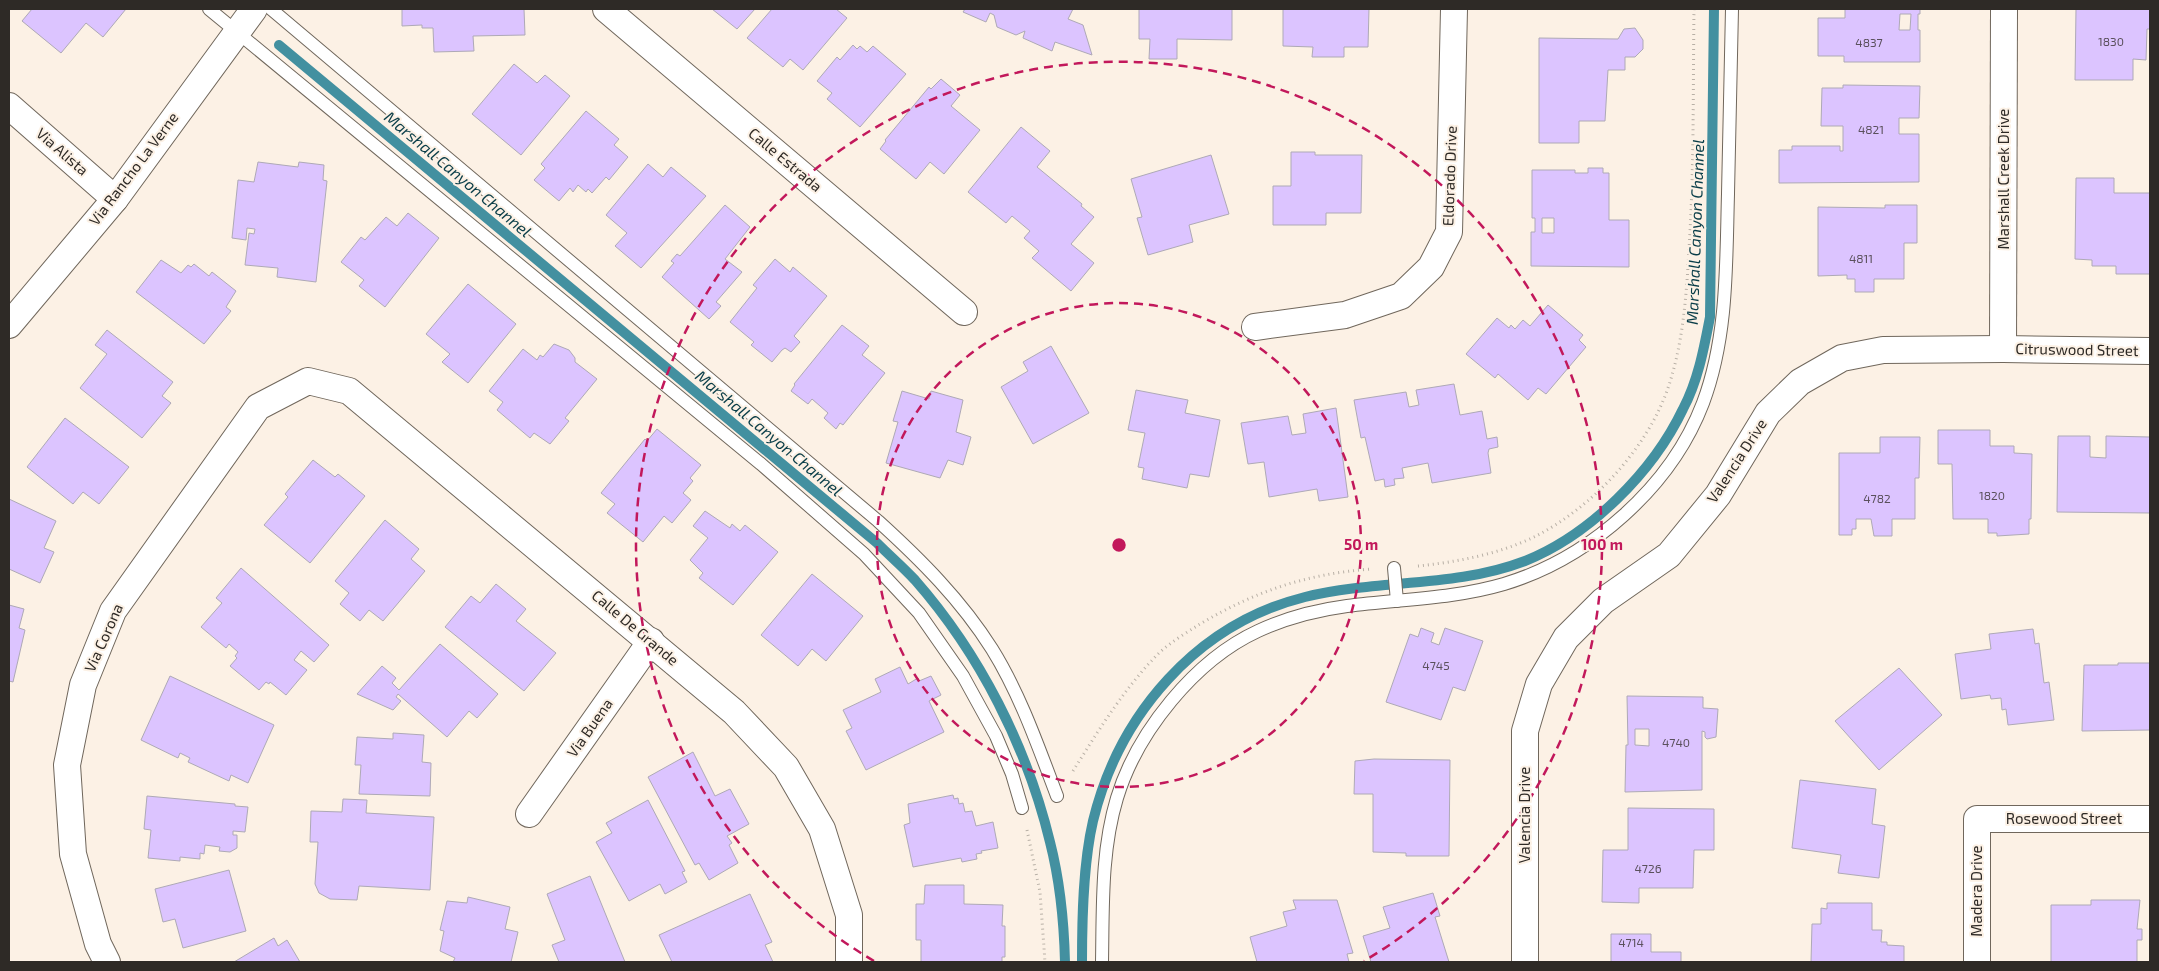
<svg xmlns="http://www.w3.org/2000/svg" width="2159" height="971" viewBox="0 0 2159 971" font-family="'Exo 2',sans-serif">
<rect width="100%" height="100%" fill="#fcf1e5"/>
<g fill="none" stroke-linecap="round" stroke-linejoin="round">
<g stroke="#4390a0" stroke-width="10">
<path d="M279,45L877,543C890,556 903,567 915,580C980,654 1027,747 1050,842C1060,881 1064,922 1065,962"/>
<path d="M1082,962C1082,918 1083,864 1093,821C1119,714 1197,624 1305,597C1378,579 1455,588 1525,561C1590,535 1653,472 1683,409C1698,381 1704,348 1710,317L1714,9"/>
</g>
</g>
<g fill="#dcc4ff" stroke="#aea9b6" fill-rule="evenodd">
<path d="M32,9H126L103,37L86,23L61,53L22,21Z"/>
<path d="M402,9H524L525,35L473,36L474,51L434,52L433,28H422V25L402,26Z"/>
<path d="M712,9H755L737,29Z"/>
<path d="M772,9H836L847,18L803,70L790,59L783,67L747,38Z"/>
<path d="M965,9H1073L1068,19L1083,25L1092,55L1055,42L1052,51L1023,38L1025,31L1016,35L997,27L994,15L990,13L986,22L963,12Z"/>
<path d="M1139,9H1232V40L1177,39V59H1149L1150,39H1139Z"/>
<path d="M1283,9H1369L1368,47H1344V57H1312L1313,47L1283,46Z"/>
<path d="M1845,9H1920V14H1918V30H1920V62H1844V56H1818V18H1845ZM1900,14H1911L1910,30H1899Z"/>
<path d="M2076,9H2150V29H2147L2146,60L2133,59V80H2075Z"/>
<path d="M1635,28L1643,40V49L1635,57H1625V70H1608L1605,121H1579V143H1539V38L1618,39L1624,29Z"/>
<path d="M853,45L857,49L860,46L867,52L873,46L906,74L860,127L827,99L832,93L817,81L837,57L840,60Z"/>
<path d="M514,64L537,83L545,75L570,96L521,155L472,114Z"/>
<path d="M941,79L960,95L951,106L980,130L944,174L930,162L916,179L880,149L886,141L885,140L929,87L931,89Z"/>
<path d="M1843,85L1920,86L1919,118H1899V134H1919V182L1779,183V150H1792V146H1840V151H1843V126H1821L1822,88H1843Z"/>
<path d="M586,111L619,139L614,145L628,157L609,180L606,177L592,193L588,189L586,192L578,185L573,192L570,188L559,201L534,180L545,168L541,164Z"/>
<path d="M1021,127L1050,151L1037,167L1082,204L1081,206L1094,217L1071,244L1094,263L1071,291L1032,258L1039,251L1024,238L1030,231L1012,216L1006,223L968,192Z"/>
<path d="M1291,152H1315V155H1362L1361,213H1326V225H1273V186H1291Z"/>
<path d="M1211,155L1229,214L1189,225L1193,242L1148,255L1137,218L1142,217L1131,179Z"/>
<path d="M258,162L298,167L299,162L324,165L323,180L327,181L316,282L277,277L278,268L245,265L249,233L254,234L255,229L247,228L246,240L232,238L238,180L254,182Z"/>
<path d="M648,164L663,177L671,167L706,196L641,268L615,246L627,233L606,215Z"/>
<path d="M1588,168H1603V173H1609V220H1629V267L1531,266V232H1535V218H1532V170H1575V173H1588ZM1542,218H1554V233H1542Z"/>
<path d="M2076,178H2114V193H2150V274H2116V266H2092V260L2075,259Z"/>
<path d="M725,205L750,227L725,259L742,272L716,302L721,306L709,319L662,277L674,263L671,261L677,254L680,256Z"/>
<path d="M1885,205H1917V243H1904V279H1874V292H1855V279H1847V275L1818,276V207L1885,208Z"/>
<path d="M408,213L439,238L385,307L359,286L364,280L341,262L361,237L365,240L386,217L397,226Z"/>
<path d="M775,259L790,272L793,267L827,296L794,336L800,342L791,352L785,348L782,350L772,362L751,345L754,342L730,322L757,288L753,285Z"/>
<path d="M161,260L181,273L188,265L191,267L194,264L209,276L212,272L236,291L226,307L231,311L204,344L136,292Z"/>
<path d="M468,284L516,324L468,383L442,362L450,354L426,334Z"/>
<path d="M1548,305L1583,335L1579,340L1586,347L1546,394L1538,388L1528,400L1498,374L1495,378L1466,354L1497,318L1509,328L1511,325L1515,329L1523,320L1530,326Z"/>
<path d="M842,325L869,346L862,355L885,373L843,425L840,423L836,429L824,418L828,413L812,399L808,404L791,391L795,385L794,384Z"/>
<path d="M107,330L173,382L162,396L171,403L142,438L80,388L107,354L95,345Z"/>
<path d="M554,344L569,350L575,358V362L597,379L565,418L569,421L550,444L534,433L530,438L497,410L503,402L489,391L523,349L537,360L540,355L543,357Z"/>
<path d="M1051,346L1089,413L1033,444L1001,387L1028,371L1023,362Z"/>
<path d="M1454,384L1460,415L1482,411L1487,439L1497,437L1498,447L1489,449L1488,453L1491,473L1432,483L1428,463L1402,468L1404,478L1394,479L1395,485L1385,487L1384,479L1375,481L1365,437L1361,438L1354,400L1406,392L1409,407L1419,405L1416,390Z"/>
<path d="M1136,390L1188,400L1185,413L1220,420L1209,477L1190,474L1187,488L1142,479L1144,468L1138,467L1145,433L1128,430Z"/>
<path d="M902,391L929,399L931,391L963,400L956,432L971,437L963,465L948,460L940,478L886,463L898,422L893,421Z"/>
<path d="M1336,408L1348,497L1319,501L1317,489L1269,497L1264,462L1248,464L1241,423L1288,416L1292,435L1306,433L1303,414Z"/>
<path d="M65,418L129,467L99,504L83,492L73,504L27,467Z"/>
<path d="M657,429L701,465L690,478L693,481L683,493L691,500L672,523L664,516L643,542L607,513L615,504L601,493L645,439L647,441Z"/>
<path d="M1938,430H1990V446H2014V453L2032,454L2031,519H2029V534L1997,536V533H1988V519H1953L1952,464H1938Z"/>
<path d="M2058,436H2090V457L2106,458V436L2150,437V513L2057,512Z"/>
<path d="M1880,437H1920L1919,478H1915V519H1892V536H1874L1871,519H1856V529H1852V535H1839V453H1880Z"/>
<path d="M313,460L335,477L338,474L365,496L310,563L264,525L288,497L285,494Z"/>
<path d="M9,499L56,521L44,548L54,552L40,583L9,569Z"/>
<path d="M705,511L730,528L732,524L740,531L745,525L778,552L733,605L699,578L703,573L690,560L708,538L693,526Z"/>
<path d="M385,520L419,549L411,559L425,571L383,621L369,610L360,621L340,604L349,593L335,581Z"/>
<path d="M241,568L329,645L314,662L301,651L294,660L307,670L286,695L270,682L269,684L266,682L259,690L230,666L237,658L235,656L238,652L229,644L226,648L201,627L222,603L216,598Z"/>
<path d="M812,574L863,616L826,661L812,649L798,666L761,635Z"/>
<path d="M496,584L526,609L516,621L556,653L524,691L445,627L471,596L480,603Z"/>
<path d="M9,605L24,609L19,628L25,630L13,682L9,681Z"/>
<path d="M1421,628L1434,633L1431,642L1439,645L1445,628L1483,641L1465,691L1453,687L1441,720L1386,702L1410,634L1418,637Z"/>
<path d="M2033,629L2035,644L2039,643L2044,683L2049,682L2054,720L2008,725L2006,709L2002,710L2001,698L1991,699L1990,695L1961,699L1955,654L1991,649L1989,634Z"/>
<path d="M440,644L498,694L477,718L469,711L447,737L398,694L396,697L401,701L393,710L357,694L382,666L396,678L392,683L399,690Z"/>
<path d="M2118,663H2150V730L2082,731L2084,665H2118Z"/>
<path d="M900,667L908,684L918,678L919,681L931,676L941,695L929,701L944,732L866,770L846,731L852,728L843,710L881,692L875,679Z"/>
<path d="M1899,668L1942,715L1879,770L1835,721Z"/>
<path d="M170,676L274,725L248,783L231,775L229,781L188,762L190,758L180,753L178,758L141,740Z"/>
<path d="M1627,696L1703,697V708L1718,709L1716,737L1707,739L1705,737V732L1702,731V790L1625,792L1626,745H1628ZM1635,729H1649V746L1635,745Z"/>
<path d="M393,733L424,735L422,762L431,763L430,796L359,794L361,765H355L357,737L393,739Z"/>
<path d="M693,752L715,796L730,789L749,824L727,836L732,843L729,845L738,863L709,880L699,863L695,865L648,777Z"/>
<path d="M1374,759L1450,760L1449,856H1406V853L1373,852V794H1354L1355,761Z"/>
<path d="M1800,780L1876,789L1872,824L1885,826L1879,878L1838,873L1841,855L1792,848Z"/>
<path d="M953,795L954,799L958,798L959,804L963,803L965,812L972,811L976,826L993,822L998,848L981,851L982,853L976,854L977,859L962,862L961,858L913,867L904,825L910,823L908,804Z"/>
<path d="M147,796L235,804V806L248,807L245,832L233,831V835H237V848L230,852L219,851L220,847L205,845L204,854L200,853V859L180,857V861L148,858L151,830L144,829Z"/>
<path d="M343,799L367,800L366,813L434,817L430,890L359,886L357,900L330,899L319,893L315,884L318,842H310L311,811L342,812Z"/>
<path d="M648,800L685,871L682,872L687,882L665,894L660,884L629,901L596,842L612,833L606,823Z"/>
<path d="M1628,808L1714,809V850H1694L1693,888H1639V903L1602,902L1603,850H1628Z"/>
<path d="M229,870L246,931L183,948L175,919L163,922L155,889Z"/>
<path d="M590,876L625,962H559L552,945L565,940L547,894Z"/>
<path d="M925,885H964V904L1003,905L1002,926H1005V957H1002V962H921V940H916V904H924Z"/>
<path d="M1433,893L1440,916L1435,917L1449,962H1371L1363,936L1390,928L1383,907Z"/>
<path d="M750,894L772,942L765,945L773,962H672L659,935Z"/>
<path d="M468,897L510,907L505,929L518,932L511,962H453L455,958L440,951L444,931L440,930L447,901L467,903Z"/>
<path d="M1293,900H1337L1353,953L1347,954L1349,962H1257L1250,937L1287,926L1283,912L1296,909Z"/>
<path d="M2091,900H2140L2137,929H2142V940H2137V962H2051V905H2091Z"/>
<path d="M1827,903H1872V930H1882L1881,942H1887V945L1904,946V962H1811L1812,924H1821V908L1827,909Z"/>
<path d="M1611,934H1651V952H1681V962H1611Z"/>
<path d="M274,938L278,946L287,940L300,962H234Z"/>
</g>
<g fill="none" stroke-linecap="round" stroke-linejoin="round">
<g stroke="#70675c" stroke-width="14">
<g id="service">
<path d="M209,9L761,464L864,554L919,613L963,676L996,736L1012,774L1022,808"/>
<path d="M271,9L878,521C921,560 961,600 992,649C1020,694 1038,746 1057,796"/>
<path d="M1394,568L1397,601"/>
<path d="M1102,962C1103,907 1101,851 1117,798C1137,732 1195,660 1258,631C1286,618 1317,610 1347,606C1400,599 1453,599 1504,584C1590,558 1671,487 1703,403C1728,336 1726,264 1728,194C1729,132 1731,70 1732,9"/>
</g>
</g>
<g stroke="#70675c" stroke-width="28">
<g id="minor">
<path d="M606,9L964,312"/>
<path d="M9,106L115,199"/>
<path d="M9,325L115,199L254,9"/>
<path d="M1255,327L1345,315L1401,296L1431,267L1449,232L1454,9"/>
<path d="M2003,349L2004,9"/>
<path d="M529,814L651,641"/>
<path d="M107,962L98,944L73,854L67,765L83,685L113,611L258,407L308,381L349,391L734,712L786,767L822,829L849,915V962"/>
<path d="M1525,962V731L1539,684L1566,638L1603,601L1669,555L1718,495L1768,413L1800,382L1842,358L1883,350L2003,349L2150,351"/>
<path d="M1977,962V819H2150"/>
</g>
</g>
<g stroke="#b8b0a6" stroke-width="3" stroke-dasharray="1 4" stroke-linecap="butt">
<path d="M1418,566C1457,562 1499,554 1534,537C1592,508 1647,449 1668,388C1685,338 1687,284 1690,232C1694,158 1693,83 1694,9"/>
<path d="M1073,771C1098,731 1124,689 1157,655C1169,643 1186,633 1200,624C1256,591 1306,574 1371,569"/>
<path d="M1027,830L1040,892L1045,962"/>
</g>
<use href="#service" stroke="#fff" stroke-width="12"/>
<use href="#minor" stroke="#fff" stroke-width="26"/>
</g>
<g fill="none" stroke="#c2185b" stroke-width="2.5" stroke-dasharray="9 6">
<circle cx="1119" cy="545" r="242"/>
<path d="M874 961A483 483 0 1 1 1364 961"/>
</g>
<g text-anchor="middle" stroke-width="4" stroke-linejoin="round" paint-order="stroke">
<g font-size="12" fill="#5a505c">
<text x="2111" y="46">1830</text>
<text x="1869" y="47">4837</text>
<text x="1871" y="134">4821</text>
<text x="1861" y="263">4811</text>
<text x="1992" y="500">1820</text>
<text x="1877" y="503">4782</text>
<text x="1436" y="670">4745</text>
<text x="1676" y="747">4740</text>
<text x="1648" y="873">4726</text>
<text x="1631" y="947">4714</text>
</g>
<g font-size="15" fill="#2e2a26" stroke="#fcf1e5">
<text transform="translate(62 152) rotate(41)" y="5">Via Alista</text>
<text transform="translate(785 160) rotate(40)" y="5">Calle Estrada</text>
<text transform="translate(134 169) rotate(-53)" y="5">Via Rancho La Verne</text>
<text transform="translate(1450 176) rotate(-88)" y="5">Eldorado Drive</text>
<text transform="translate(2004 179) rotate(-90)" y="5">Marshall Creek Drive</text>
<text transform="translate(2077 350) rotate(1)" y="5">Citruswood Street</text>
<text transform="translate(1737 461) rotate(-57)" y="5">Valencia Drive</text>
<text transform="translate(635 628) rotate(40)" y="5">Calle De Grande</text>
<text transform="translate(104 638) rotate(-66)" y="5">Via Corona</text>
<text transform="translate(590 728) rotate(-55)" y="5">Via Buena</text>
<text transform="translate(1525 815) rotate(-90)" y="5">Valencia Drive</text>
<text x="2064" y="824">Rosewood Street</text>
<text transform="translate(1977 891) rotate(-90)" y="5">Madera Drive</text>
</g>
<g font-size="16" font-style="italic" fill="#093d48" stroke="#fcf1e5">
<text transform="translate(458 174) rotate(40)" y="6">Marshall Canyon Channel</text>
<text transform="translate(1695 232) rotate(-88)" y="6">Marshall Canyon Channel</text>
<text transform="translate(769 433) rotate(40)" y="6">Marshall Canyon Channel</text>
</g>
</g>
<circle cx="1119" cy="545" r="8" fill="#c2185b" stroke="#fcf1e5" stroke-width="2.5"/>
<g font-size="15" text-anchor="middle" font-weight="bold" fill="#c2185b" stroke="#fcf1e5" stroke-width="4" stroke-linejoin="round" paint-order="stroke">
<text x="1361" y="550">50 m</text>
<text x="1602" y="550">100 m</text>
</g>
<rect width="2159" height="971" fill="none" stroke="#2e2a26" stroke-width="20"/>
</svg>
